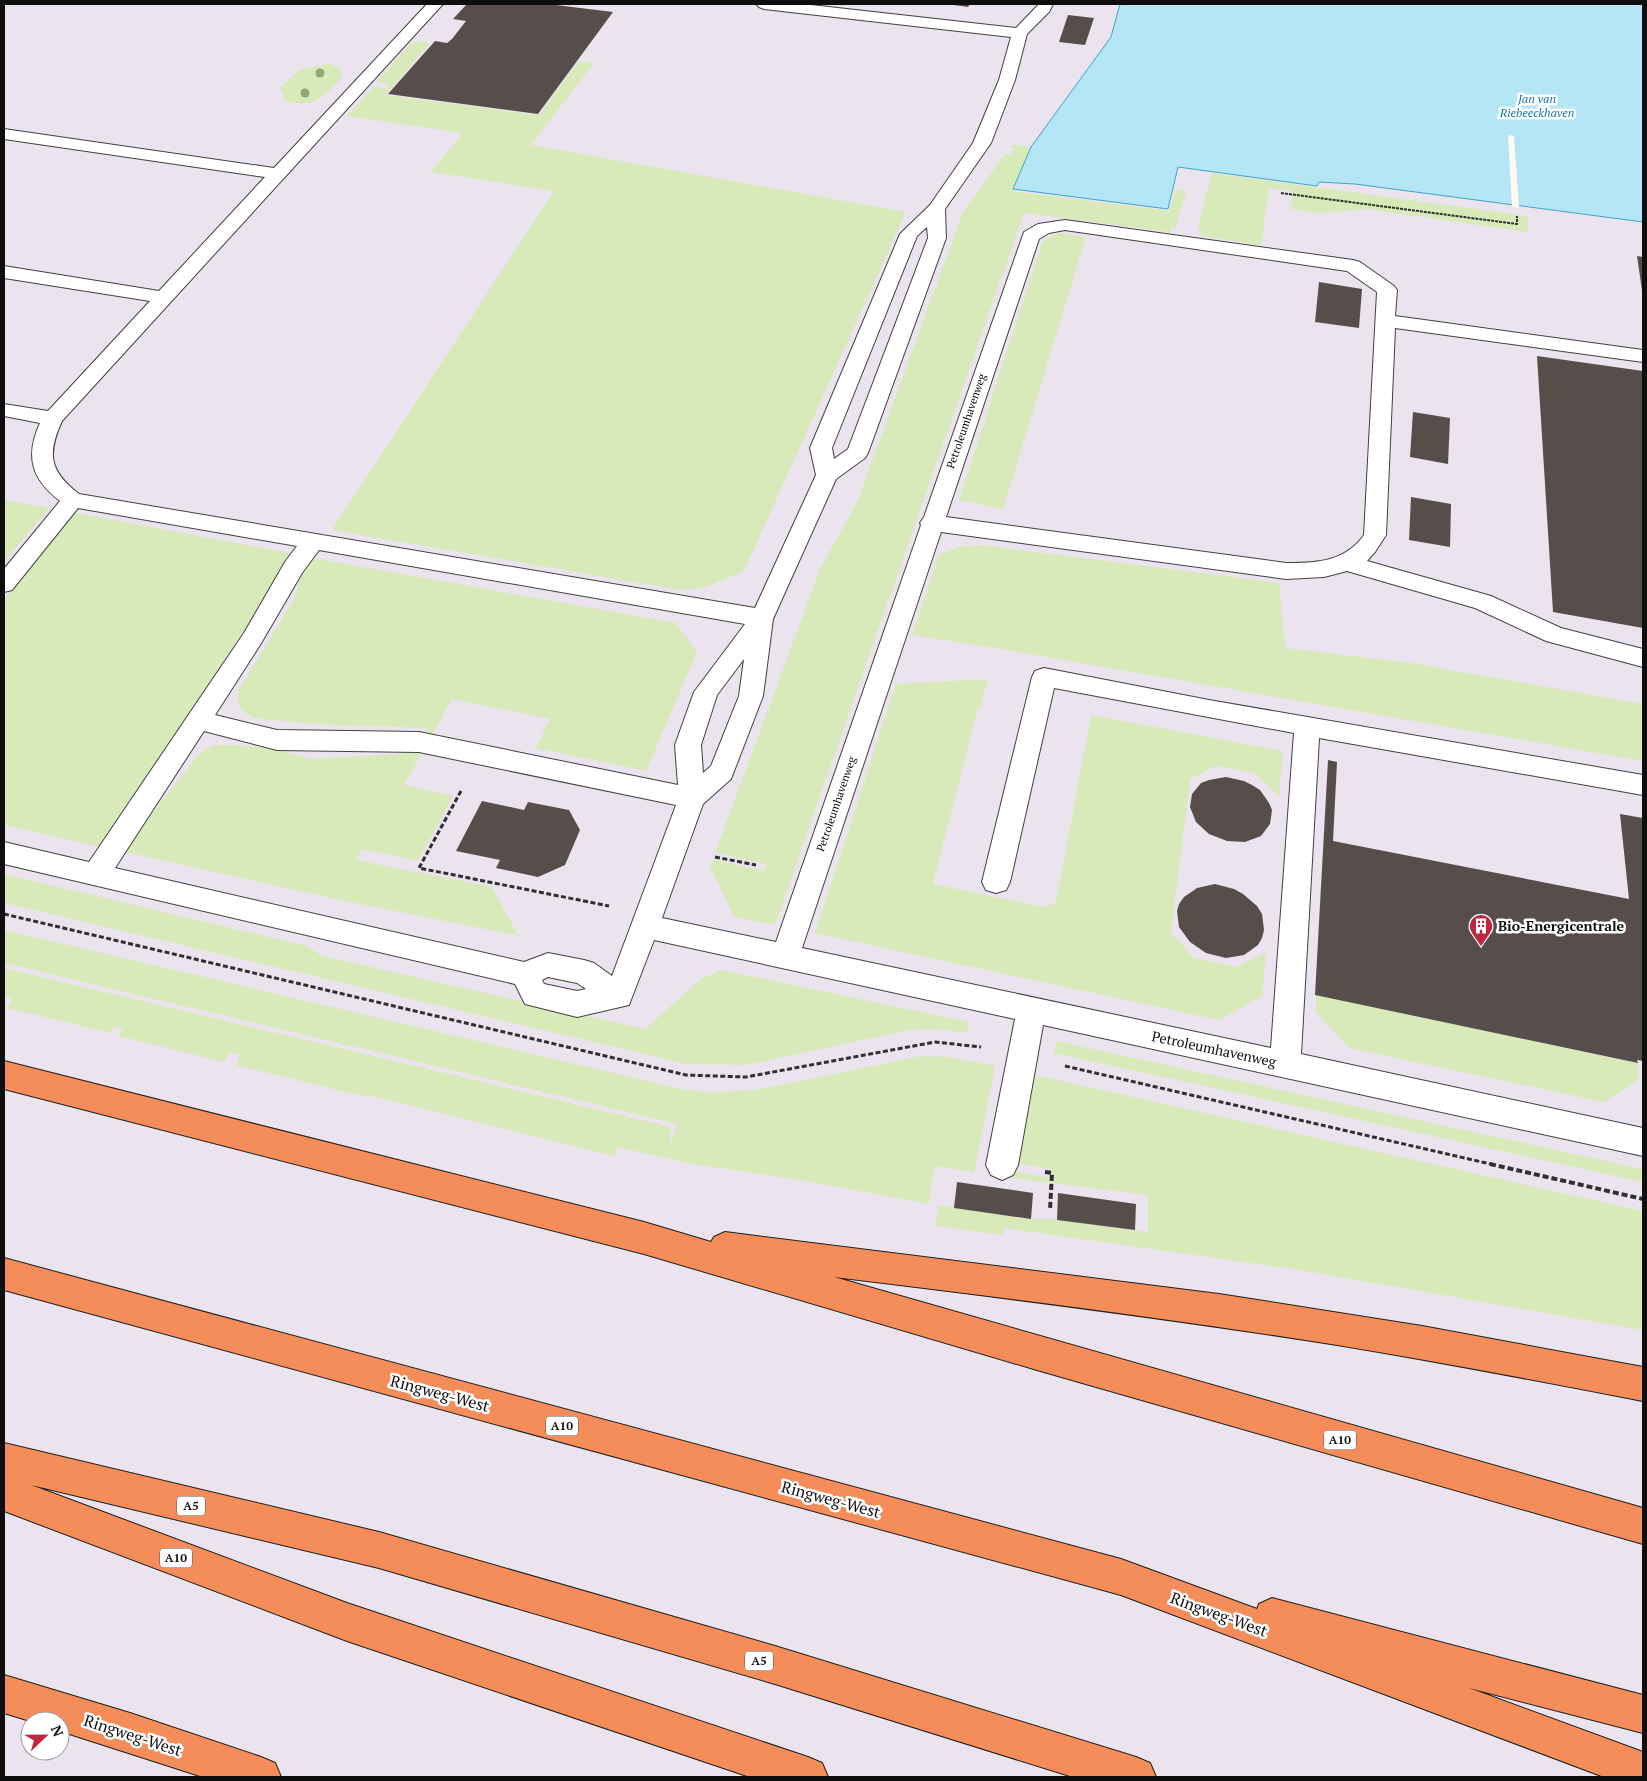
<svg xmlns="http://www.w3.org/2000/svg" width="1647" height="1781" viewBox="0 0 1647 1781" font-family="'PT Serif',serif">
<rect width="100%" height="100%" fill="#fffaf0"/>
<path fill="#ebe3ed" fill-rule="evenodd" d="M4,4H1643V1777H4ZM30,1721H60V1751H30Z"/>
<g fill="#d8eab9">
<path d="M421,41L430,43L385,95L539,115L579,61L594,63L531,145L906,212L744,571L703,588L680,590L332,530L554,191L431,172L463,133L347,116L373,87L386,88L389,83L377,82L410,44Z"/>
<path d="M330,64L341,69V79C318,100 319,106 286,102L280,88L299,70Z"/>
<path d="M1013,145L1031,147L1013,191L1170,211L1176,189L1186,191L1176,227H1171L1170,232L1024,213L775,925L734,917L710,866L711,862L715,860L764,871L766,864L715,853L821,567L858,500L963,212L1005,154L1010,155L1014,149L1010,147Z"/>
<path d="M1211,173L1528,216V232L1367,209L1320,213L1291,209L1293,191L1269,188L1261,245L1201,236L1202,231L1198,230Z"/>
<path d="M1059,233L1086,237L1003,509L959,500L1042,243L1046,239Z"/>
<path d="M4,500L49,508L4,562Z"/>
<path d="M71,512L294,554L101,847L4,825V600L42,554L48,539Z"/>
<path d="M980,545L1279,583L1285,648L1411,663L1643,704V761L995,648L912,635L939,555L958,547Z"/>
<path d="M307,557L676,623L697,652L646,771L536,748L550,719L452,699L404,785L453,796L418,861L362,849L356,860L492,887L518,935L530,938L335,899L126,852L146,821L201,752L214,745H236L275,749L311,759L414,753L427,728C379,726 332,726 285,721C273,720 258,721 247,714C238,709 237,701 238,691L294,599Z"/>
<path d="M988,679L980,707H978L933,884L1043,907L1056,903L1091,715L1283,751L1279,797L1255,773L1215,766L1190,779L1171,933L1194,958L1236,967L1266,952L1262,996L1219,1020L815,933L896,684Z"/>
<path d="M4,874L307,946L322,956L645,1029L702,978L722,970L969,1022L966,1033L935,1029L910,1030L746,1065L687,1064L4,903Z"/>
<path d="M4,930L682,1089L713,1093L762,1089L920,1056L948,1057L995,1066L974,1172L934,1166L929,1204L801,1180L687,1163L618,1147L614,1156L372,1096L358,1095L236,1065L240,1055L230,1052L224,1062L119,1036L123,1029L114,1027L111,1033L7,1008L13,999L4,996V968L671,1127L670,1141H672L677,1124L4,963Z"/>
<path d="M1316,995L1638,1063V1080L1604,1102L1349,1048L1316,1012Z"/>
<path d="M1056,1041L1643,1169V1182L1054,1053Z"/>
<path d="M1030,1074L1643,1211V1330L1294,1269L1003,1228L1002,1235L936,1226L938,1205L1031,1219H1058L1148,1232V1195L1012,1178L1013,1171L1050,1178L1052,1169L1015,1163Z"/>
</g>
<path fill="#b5e6f6" stroke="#3ca5cd" d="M1120,4H1643V222L1355,184L1319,182L1317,186L1178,167L1168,209L1013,189L1031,147L1111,37Z"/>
<path fill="#fffaf0" d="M1508,135L1514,136L1519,208L1512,207Z"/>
<g fill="#574e4b">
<path d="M467,4H548L613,12L538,114L388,94L435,41L447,43L452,39L466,21L453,19Z"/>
<path d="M947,4H970L968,7Z"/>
<path d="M1068,15L1094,18L1085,45L1059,42Z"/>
<path d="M1637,256L1643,257V290H1642Z"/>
<path d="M1319,282L1362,289L1359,328L1315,322Z"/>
<path d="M1537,356L1643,371V628L1553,612Z"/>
<path d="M1413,412L1450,418L1448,464L1410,457Z"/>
<path d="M1411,497L1451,504L1450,547L1409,540Z"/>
<path d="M1328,760L1337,762L1333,841L1629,899L1620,814L1643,818V1061L1637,1060L1638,1063L1315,995Z"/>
<path d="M1226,777L1244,781L1252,785L1260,790L1269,803L1272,810L1270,824L1261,836L1245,842L1227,841L1209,834L1196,822L1190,807L1192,794L1201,783L1209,780Z"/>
<path d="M482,801L524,810L528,802L569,810L580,830L565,865L538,877L496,868L500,860L456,851Z"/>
<path d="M1215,884L1234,889L1243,894L1257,906L1262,914L1264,930L1262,938L1258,945L1244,955L1226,958L1206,953L1190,942L1179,927L1177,911L1179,904L1184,897L1197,888Z"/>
<path d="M957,1182L1033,1193L1031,1219L954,1208Z"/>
<path d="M1058,1193L1136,1204L1135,1230L1057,1220Z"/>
</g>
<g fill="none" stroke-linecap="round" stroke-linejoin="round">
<g stroke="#414141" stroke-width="2">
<path id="minor" d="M427,4H443L62,421C47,454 49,471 79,494L755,608L816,475L810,448L900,234L930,205L973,143L999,80L1011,37L764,9L759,7L756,4H802L1016,28L1039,4H1053L1049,12L1027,34L1015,80L991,143L945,209L946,238L868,453L865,458L836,479L773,619L763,696L731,779L703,804L662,918L776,942L921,525L920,523L924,517L1024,232L1038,224L1065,220L1353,260L1360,262L1394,286L1397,290L1395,316L1643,350V362L1395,328L1386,535L1375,552L1367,561L1491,596L1561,628L1643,649V667L1546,641L1475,608L1347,571L1324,577L1286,579L941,532L802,948L1271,1048L1294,733L1054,688L1010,882L1006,890L996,893L986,890L982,882L1032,677L1035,671L1044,668L1209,700L1643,775V795L1319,738L1301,1054L1643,1128V1156L1043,1025L1018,1165L1013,1175L1002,1180L991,1175L986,1165L1015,1019L654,940L629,1005L577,1017L525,1004L515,984L4,864V842L89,862L244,633L285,562L297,546L78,508L12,590L4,592V569L60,501C31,479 25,456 40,423L4,416V404L48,411L150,301L4,278V266L159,291L265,177L4,139V129L274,168ZM927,227L928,238L848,449L834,459L832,448L917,236ZM1065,230L1347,271L1377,292L1364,535C1345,562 1316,563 1286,563L946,517L1039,239L1049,233ZM319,550L745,624L694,692L675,745L678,785L419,732L277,730L215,715L260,645L302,573ZM744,659L739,696L711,766L703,773L701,745L717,695ZM204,731L277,750L419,752L676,805L612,976L594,963L584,960L548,953L524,962L115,868ZM548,977L577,983L586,989L577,991L544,984L542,980Z"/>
</g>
<g stroke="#1f1f1f" stroke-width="2">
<g id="highway">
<path d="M4,1061L644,1222L711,1242L714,1237L725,1232L1219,1294L1422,1326L1643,1367V1401C1539,1381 1436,1361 1331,1344C1166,1318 1000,1297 834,1277L1643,1508V1544L1037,1370L644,1254L4,1089Z"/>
<path d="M4,1258L1121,1559L1257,1609L1259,1604L1272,1598L1643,1695V1733L1469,1688L1643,1752V1777H1604L1121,1595L4,1290Z"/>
<path d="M4,1443L379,1532L775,1646L1136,1757L1150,1763L1156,1777H1073L775,1684L379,1568L31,1485L347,1603L808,1757L822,1763L828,1777H750L347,1641L4,1511Z"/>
<path d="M4,1675L130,1713L261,1757L275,1763L281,1777H203L60,1731V1721H30L4,1713Z"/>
</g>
</g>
<path stroke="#303030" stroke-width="2" stroke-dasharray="3 1" stroke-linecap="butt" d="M1281,193L1517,224V216"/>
<g stroke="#303030" stroke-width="3" stroke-dasharray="5 2.5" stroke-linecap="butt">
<path d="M461,791L419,868L609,906"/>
<path d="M715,857L756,865"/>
<path d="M4,914L686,1075L746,1077L935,1042L981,1047"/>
<path d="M1065,1066L1495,1165"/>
</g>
<g stroke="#303030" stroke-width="4" stroke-dasharray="6 3" stroke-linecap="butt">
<path d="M1490,1164L1643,1199"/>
<path d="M1045,1172L1052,1173L1050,1210"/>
</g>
<use href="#minor" fill="#fff" fill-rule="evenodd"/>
<use href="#highway" fill="#f48d59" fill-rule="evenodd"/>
</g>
<g fill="#90a97c">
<circle cx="320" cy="73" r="4.5"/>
<circle cx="305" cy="93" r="4.5"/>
</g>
<defs>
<g id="building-pin" transform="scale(1.25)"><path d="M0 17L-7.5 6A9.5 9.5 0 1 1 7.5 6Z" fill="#bf2640" stroke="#fff"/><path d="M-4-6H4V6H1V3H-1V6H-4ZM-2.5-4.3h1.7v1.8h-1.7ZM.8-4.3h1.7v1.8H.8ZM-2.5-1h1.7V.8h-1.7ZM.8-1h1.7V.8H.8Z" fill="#fff"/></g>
</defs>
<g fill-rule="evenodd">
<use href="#building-pin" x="1481" y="926"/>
</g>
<g text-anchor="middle" stroke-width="5" stroke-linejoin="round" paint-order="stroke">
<g font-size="11" fill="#0e0e0e" stroke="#fff">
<text transform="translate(966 421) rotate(-71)" y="4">Petroleumhavenweg</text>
<text transform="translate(836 804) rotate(-71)" y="4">Petroleumhavenweg</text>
</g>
<g font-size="12" font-style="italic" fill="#1775a1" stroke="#fff">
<text x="1537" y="103">Jan van<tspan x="1537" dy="14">Riebeeckhaven</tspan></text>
</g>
<g fill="#fff" stroke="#565656" stroke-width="1">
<rect x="546" y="1416.5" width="32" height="19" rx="4"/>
<rect x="1324" y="1430.5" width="32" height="19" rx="4"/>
<rect x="177" y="1496.5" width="28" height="19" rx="4"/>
<rect x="160" y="1548.5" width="32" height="19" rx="4"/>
<rect x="745" y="1651.5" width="28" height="19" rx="4"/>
</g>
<g font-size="12" font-weight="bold" fill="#0e0e0e">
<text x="562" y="1430">A10</text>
<text x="1340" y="1444">A10</text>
<text x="191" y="1510">A5</text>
<text x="176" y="1562">A10</text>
<text x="759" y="1665">A5</text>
</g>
<g font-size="14" font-weight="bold" fill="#0e0e0e" stroke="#fff" text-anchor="start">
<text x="1498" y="931">Bio-Energicentrale</text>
</g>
<g font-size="14" fill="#0e0e0e" stroke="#fff">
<text transform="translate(1214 1049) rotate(12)" y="5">Petroleumhavenweg</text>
</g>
<g font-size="16" fill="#0e0e0e" stroke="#fff">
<text transform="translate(440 1393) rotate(15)" y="6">Ringweg-West</text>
<text transform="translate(831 1499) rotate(15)" y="6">Ringweg-West</text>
<text transform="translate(1219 1614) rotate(20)" y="6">Ringweg-West</text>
<text transform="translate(133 1735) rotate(18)" y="6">Ringweg-West</text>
</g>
</g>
<rect width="1647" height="1781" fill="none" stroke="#0e0e0e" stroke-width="10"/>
<g transform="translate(45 1736) rotate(68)"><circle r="24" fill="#ffffff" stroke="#9f9f9f"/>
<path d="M0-4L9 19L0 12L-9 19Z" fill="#bf2640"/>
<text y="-8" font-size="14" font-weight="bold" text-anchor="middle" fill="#0e0e0e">N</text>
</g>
</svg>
